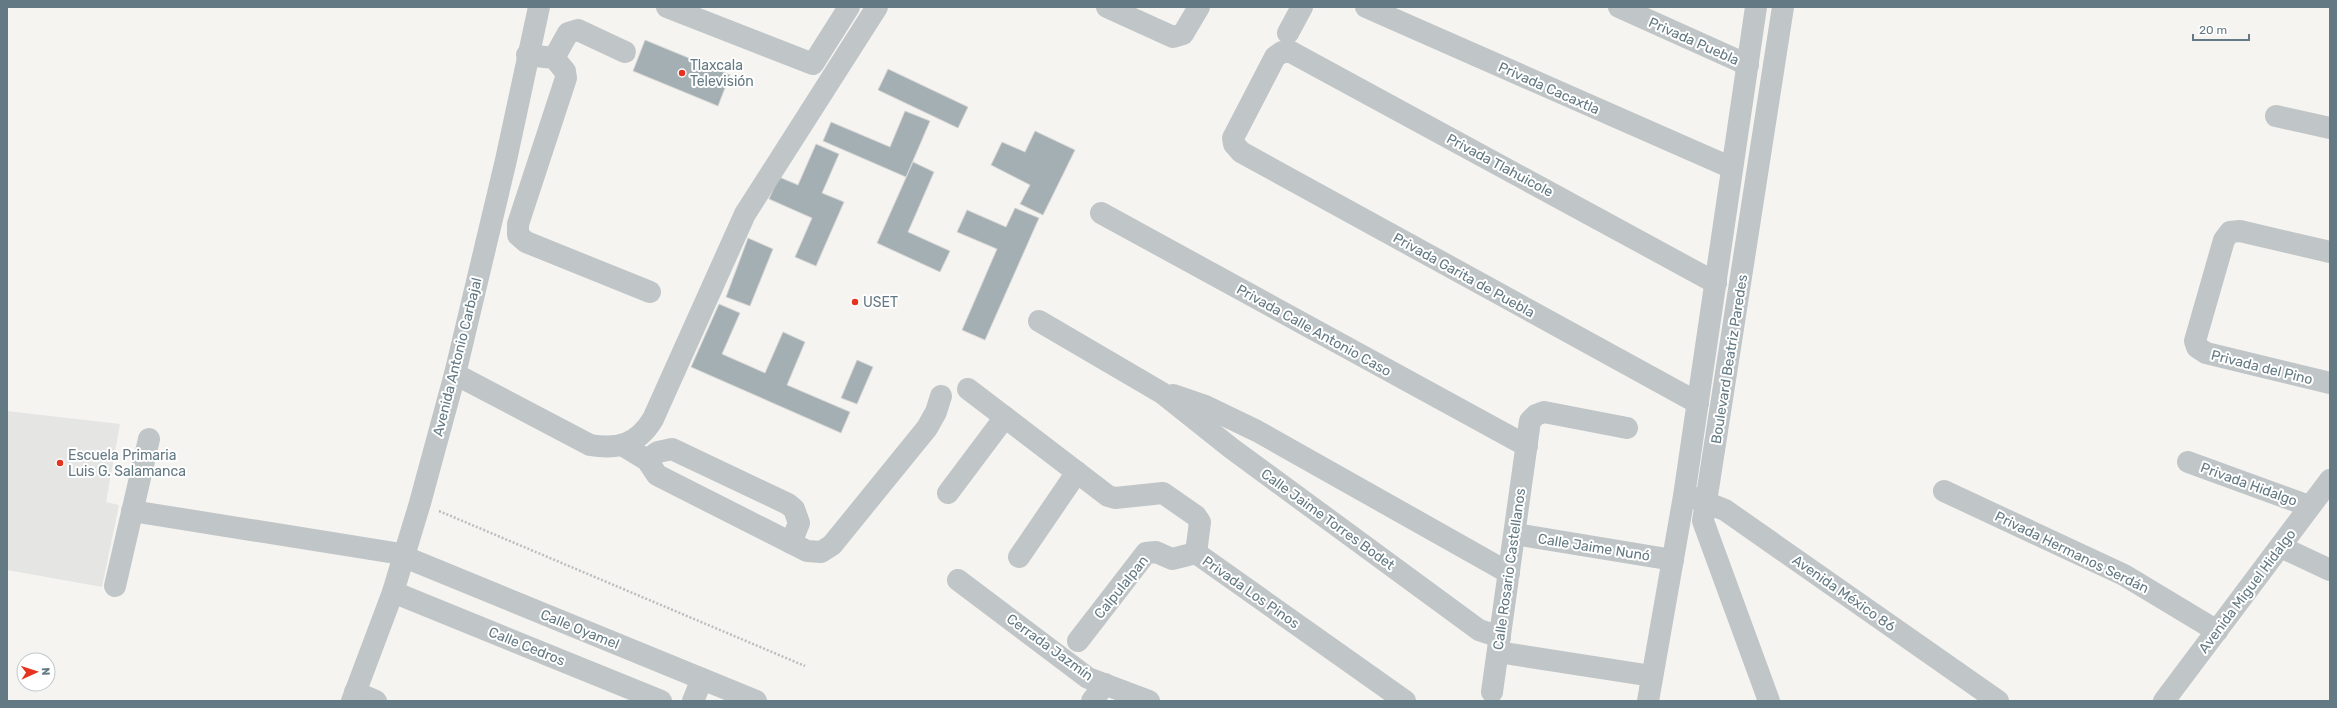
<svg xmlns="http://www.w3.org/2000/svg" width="2337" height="708" viewBox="0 0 2337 708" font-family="Rubik,sans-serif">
<rect width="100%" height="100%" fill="#f5f4f1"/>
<path fill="#e5e6e4" d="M7,411L120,424L106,502L119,505L102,587L7,570Z"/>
<g fill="#a4afb3" stroke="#d6d6d4">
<path d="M645,40L730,75L718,106L633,71Z"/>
<path d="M888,69L968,107L958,128L878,90Z"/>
<path d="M905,111L930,121L906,177L823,141L831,122L890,147Z"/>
<path d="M1035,131L1075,150L1043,215L1020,204L1030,185L991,165L1002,142L1025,152Z"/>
<path d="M816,144L839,154L822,193L844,202L816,266L795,257L812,218L769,199L779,177L798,185Z"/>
<path d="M913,162L934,172L908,232L950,251L940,272L877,243Z"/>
<path d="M1015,208L1039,218L985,340L962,330L997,249L957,232L967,210L1006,227Z"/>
<path d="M748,238L773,249L750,306L726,297Z"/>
<path d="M719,304L740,313L722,354L765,373L783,332L805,342L787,385L850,412L841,433L691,367Z"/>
<path d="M857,360L873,367L857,404L841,398Z"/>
</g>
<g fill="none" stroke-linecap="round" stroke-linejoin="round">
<path stroke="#babdbf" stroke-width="2.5" stroke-dasharray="2 2" stroke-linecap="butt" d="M439,511L805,666"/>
<g stroke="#c0c5c7" stroke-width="22">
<path d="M667,7L813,64L849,7"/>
<path d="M1107,7L1173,37L1183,34L1199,7"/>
<path d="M1366,7L1732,168"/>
<path d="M1619,7L1748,65"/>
<path d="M1288,33L1302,7"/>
<path d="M527,55L554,58L565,71L566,78L518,224V235L526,242L650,292"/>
<path d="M554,58L568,33L578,30L625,52"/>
<path d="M2276,116L2330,128"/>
<path d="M1101,213L1527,446"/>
<path d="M2330,252L2240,231L2230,232L2224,240L2195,341L2197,347L2206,353L2330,383"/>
<path d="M1039,321L1162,393L1231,448L1479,630L1500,637"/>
<path d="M455,374L590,445C618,450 638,444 653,419L745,214L877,7"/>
<path d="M968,389L1108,496L1115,498L1163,493L1196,516L1200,522L1196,553"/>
<path d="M1173,395L1205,406L1257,431L1509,573"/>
<path d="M1698,403L1241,152L1234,144L1233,138L1275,57L1282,52H1291L1716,283"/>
<path d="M624,446L647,460L657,475L807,551L821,552L832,545L927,428L936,412L941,396"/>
<path d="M647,460L658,452L672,449L788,504L794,509L799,523L791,543"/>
<path d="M2188,462L2309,506"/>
<path d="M1944,491L2124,575L2217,631"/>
<path d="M948,493L1005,417"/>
<path d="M1695,498L1725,510L1998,701"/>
<path d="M132,511L395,553L756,701"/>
<path d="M1515,534L1673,560"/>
<path d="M2281,547L2330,570"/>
<path d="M1196,553L1405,701"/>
<path d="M1019,557L1077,472"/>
<path d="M958,580L1088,678L1149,701"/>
<path d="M115,586L149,439"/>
<path d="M393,592L661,701"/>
<path d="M1078,641L1146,553L1156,552L1172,559L1196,553"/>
<path d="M1498,652L1652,676"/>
<path d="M355,692L376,701"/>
<path d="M1492,692L1530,421L1536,415L1544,412L1627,428"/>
<path d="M352,701L393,592L420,503L455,374L506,160L539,7"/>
<path d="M693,701L702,679"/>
<path d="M1092,701L1105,684"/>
<path d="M1648,701L1684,496L1756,7"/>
<path d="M1769,701L1703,521L1783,7"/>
<path d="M2164,701L2330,480"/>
</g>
</g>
<g fill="#e63320" stroke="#fff" stroke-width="1.5">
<circle cx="682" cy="73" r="4"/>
<circle cx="855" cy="302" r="4"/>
<circle cx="60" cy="463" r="4"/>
</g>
<g text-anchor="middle" stroke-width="4" stroke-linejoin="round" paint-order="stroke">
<g font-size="14" fill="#637983" stroke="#fff">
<text transform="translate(1694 41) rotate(24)" y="5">Privada Puebla</text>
<text transform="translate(1549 88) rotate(24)" y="5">Privada Cacaxtla</text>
<text transform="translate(1500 165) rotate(28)" y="5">Privada Tlahuicole</text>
<text transform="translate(1464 275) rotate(29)" y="5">Privada Garita de Puebla</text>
<text transform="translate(1314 330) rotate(29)" y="5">Privada Calle Antonio Caso</text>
<text transform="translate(457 357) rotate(-76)" y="5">Avenida Antonio Carbajal</text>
<text transform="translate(1729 359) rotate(-81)" y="5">Boulevard Beatriz Paredes</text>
<text transform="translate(2262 367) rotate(14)" y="5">Privada del Pino</text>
<text transform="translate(2249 484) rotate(20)" y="5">Privada Hidalgo</text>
<text transform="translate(1328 519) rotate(36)" y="5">Calle Jaime Torres Bodet</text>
<text transform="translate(1594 547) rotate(9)" y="5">Calle Jaime Nunó</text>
<text transform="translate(2072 552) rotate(26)" y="5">Privada Hermanos Serdán</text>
<text transform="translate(1509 569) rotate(-82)" y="5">Calle Rosario Castellanos</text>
<text transform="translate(1121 587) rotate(-51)" y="5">Calpulalpan</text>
<text transform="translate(2247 591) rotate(-53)" y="5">Avenida Miguel Hidalgo</text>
<text transform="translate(1251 592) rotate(35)" y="5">Privada Los Pinos</text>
<text transform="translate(1844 593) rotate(35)" y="5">Avenida México 86</text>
<text transform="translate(580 629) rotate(22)" y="5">Calle Oyamel</text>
<text transform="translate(527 646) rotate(22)" y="5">Calle Cedros</text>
<text transform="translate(1050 647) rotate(36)" y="5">Cerrada Jazmín</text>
</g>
<g font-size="14" fill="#637983" stroke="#fff" text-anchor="start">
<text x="690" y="70">Tlaxcala<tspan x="690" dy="16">Televisión</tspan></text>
<text x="863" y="307">USET</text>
<text x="68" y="460">Escuela Primaria<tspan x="68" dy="16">Luis G. Salamanca</tspan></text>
</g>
</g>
<rect width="2337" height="708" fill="none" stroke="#637983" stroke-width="16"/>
<g transform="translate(36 672) rotate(87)"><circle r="19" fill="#ffffff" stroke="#c1c9cd"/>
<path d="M0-3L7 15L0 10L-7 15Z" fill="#e63320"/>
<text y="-6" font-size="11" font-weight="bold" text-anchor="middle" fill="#637983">N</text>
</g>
<path d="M2193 34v6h56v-6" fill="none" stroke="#637983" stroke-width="2"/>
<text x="2199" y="34" font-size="12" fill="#637983" stroke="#ffffff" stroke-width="3" paint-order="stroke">20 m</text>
</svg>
